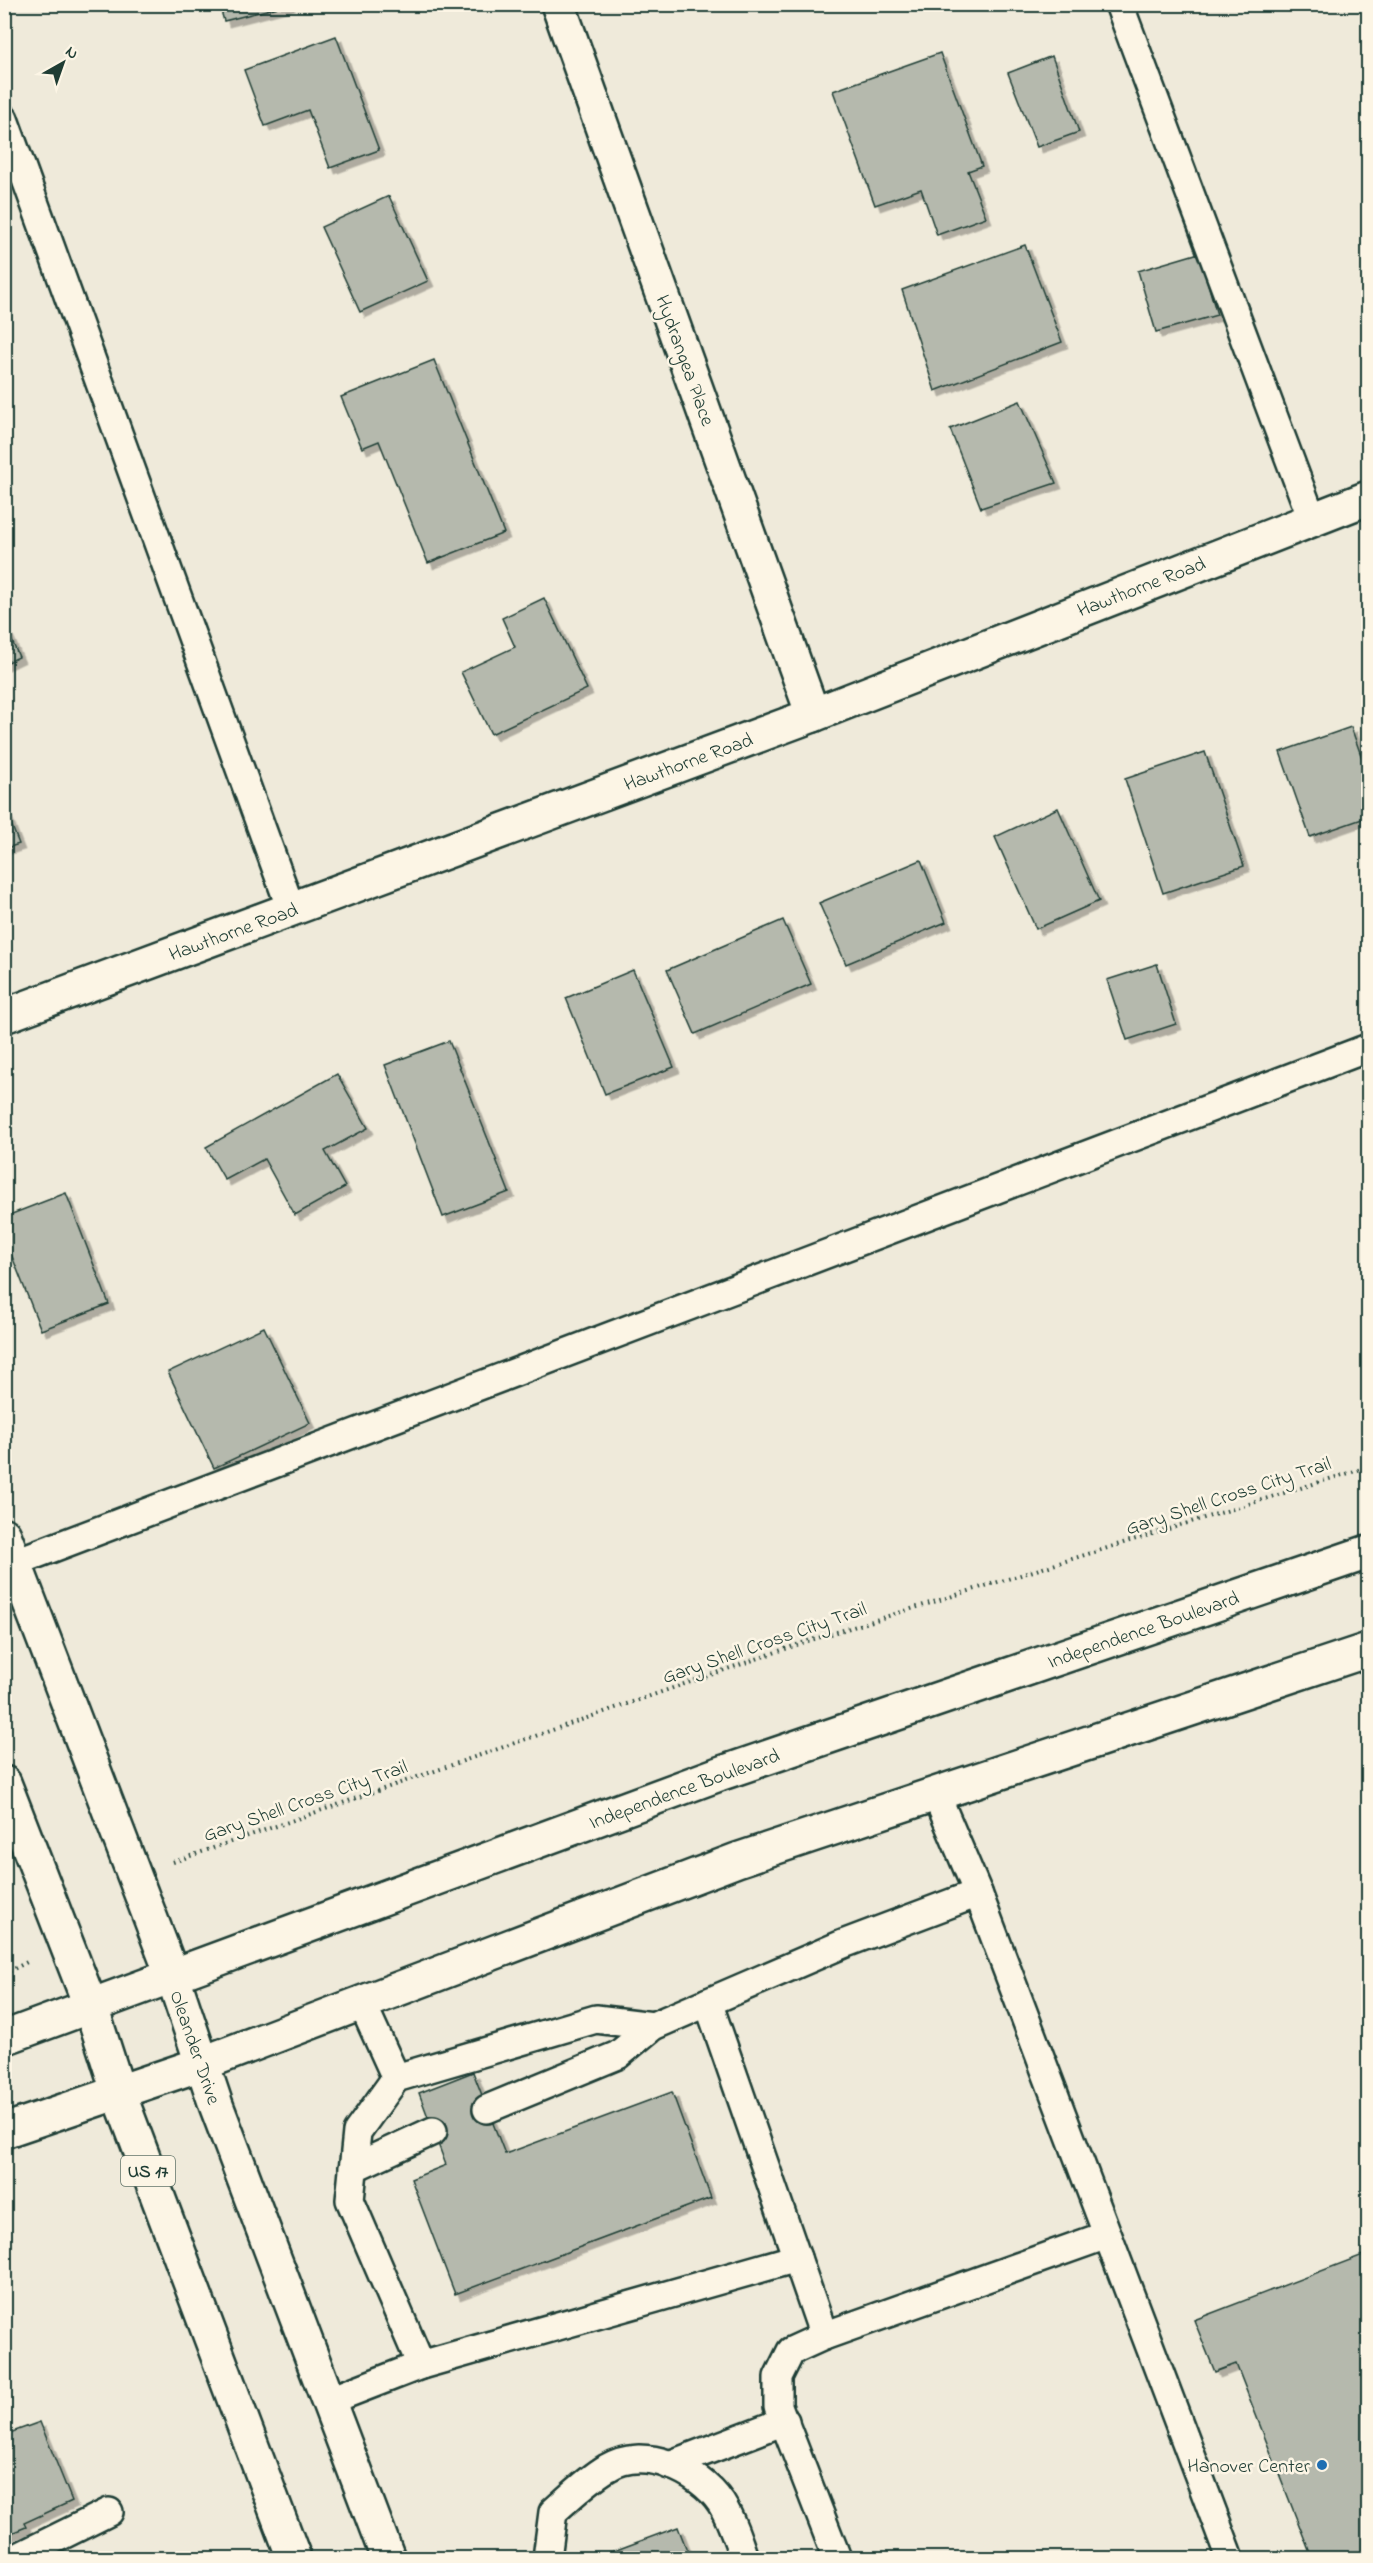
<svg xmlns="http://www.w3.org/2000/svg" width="1373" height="2563" viewBox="0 0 1373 2563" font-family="'Indie Flower',sans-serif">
<defs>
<filter id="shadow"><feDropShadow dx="5.5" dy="5.5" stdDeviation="0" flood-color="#0004"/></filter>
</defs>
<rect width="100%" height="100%" fill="#efeada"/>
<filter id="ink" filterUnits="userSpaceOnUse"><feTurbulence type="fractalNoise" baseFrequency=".0167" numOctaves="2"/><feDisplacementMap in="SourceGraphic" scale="12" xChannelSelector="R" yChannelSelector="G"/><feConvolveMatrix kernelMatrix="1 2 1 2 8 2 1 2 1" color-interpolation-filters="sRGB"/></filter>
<g filter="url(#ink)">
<g fill="#b5b9ad" stroke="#1f3d34" stroke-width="1.5" filter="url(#shadow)">
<path d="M219,4H290L224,21Z"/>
<path d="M336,36L379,150L330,168L308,110L265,126L244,70Z"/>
<path d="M940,53L982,166L968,171L986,217L937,235L921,189L875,205L833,91Z"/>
<path d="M1052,56L1079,132L1037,147L1008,73Z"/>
<path d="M389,196L428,281L360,312L321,227Z"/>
<path d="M1025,245L1062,342L935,391L902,290Z"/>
<path d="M1199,253L1217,315L1156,332L1138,271Z"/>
<path d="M434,360L504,533L428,563L379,441L362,448L341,397Z"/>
<path d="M1020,401L1056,483L981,508L950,429Z"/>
<path d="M544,598L587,689L491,734L461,672L515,647L502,618Z"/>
<path d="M4,623L19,657L4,664Z"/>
<path d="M1351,727L1368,775V817L1310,837L1280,752Z"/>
<path d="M1205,752L1244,866L1163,893L1125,779Z"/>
<path d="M4,806L19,844L4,849Z"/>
<path d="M1058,808L1099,901L1036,929L995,837Z"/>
<path d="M921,860L946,922L846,964L819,903Z"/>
<path d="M783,920L811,984L695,1034L667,970Z"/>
<path d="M1157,964L1176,1024L1127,1040L1107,980Z"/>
<path d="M633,970L674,1067L605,1094L566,998Z"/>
<path d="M449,1041L509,1192L443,1217L385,1065Z"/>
<path d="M337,1074L368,1128L325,1151L345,1187L295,1215L264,1159L225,1180L206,1147Z"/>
<path d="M66,1193L109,1304L41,1330L4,1236V1217Z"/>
<path d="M264,1327L310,1423L214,1468L168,1372Z"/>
<path d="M473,2072L505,2154L672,2092L711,2198L455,2294L411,2179L446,2165L419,2093Z"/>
<path d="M1368,2253V2558H1312L1236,2364L1215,2372L1194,2320Z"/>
<path d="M40,2422L72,2501L24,2523L26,2527L4,2536V2435Z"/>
<path d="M678,2527L690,2558H595Z"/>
</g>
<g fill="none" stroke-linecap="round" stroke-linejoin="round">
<g stroke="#1f3d34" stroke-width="32">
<g id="service">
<path d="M1119,4L1312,519"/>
<path d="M4,119L291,909"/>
<path d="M16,1562L1368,1048"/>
<path d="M936,1794L978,1893L1230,2558"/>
<path d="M708,2002L797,2258"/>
<path d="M362,2003L396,2078"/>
<path d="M487,2109L618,2055L653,2026L843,1944L978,1893"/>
<path d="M353,2168L433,2131"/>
<path d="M824,2336L791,2351L778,2377V2406L837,2558"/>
<path d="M421,2365L350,2200L357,2132L396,2078L596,2019L653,2026"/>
<path d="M328,2401L421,2365L797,2258L824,2336L1107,2235"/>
<path d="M669,2465L785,2421"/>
<path d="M16,2558L109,2512"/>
<path d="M547,2558L553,2512C570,2497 587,2480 607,2468C643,2445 699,2470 721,2503C731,2519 738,2540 744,2558"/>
</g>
</g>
<g stroke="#1f3d34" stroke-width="38">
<g id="minor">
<path d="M558,4L813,715"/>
<path d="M4,1016L813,715L1368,498"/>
</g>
</g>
<g stroke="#1f3d34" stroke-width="38">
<g id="secondary">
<path d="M4,2038L719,1774L1368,1552"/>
<path d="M4,2131L201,2064L737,1860L1368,1650"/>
</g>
</g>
<g stroke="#1f3d34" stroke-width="38">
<g id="primary">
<path d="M4,1535L173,1977L216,2105L388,2558"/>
<path d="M4,1783L91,2007L118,2091L294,2558"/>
</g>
</g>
<g stroke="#1f3d34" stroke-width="4" stroke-dasharray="1.5 4.5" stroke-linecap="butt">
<path d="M173,1862L808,1641L1368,1467"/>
<path d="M4,1974L29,1961"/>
</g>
<use href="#service" stroke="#fcf5e5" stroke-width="27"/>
<use href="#minor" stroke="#fcf5e5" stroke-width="33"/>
<use href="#secondary" stroke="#fcf5e5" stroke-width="33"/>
<use href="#primary" stroke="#fcf5e5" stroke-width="33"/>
</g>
</g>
<circle fill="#1f6fb2" stroke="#fcf5e5" stroke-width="2" cx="1322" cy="2465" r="6"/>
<g text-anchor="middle" stroke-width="5" stroke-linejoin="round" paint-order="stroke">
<rect fill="#fcf5e5" stroke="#617469" stroke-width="1.5" x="121" y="2156" width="54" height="30" rx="4.5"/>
<g font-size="18" font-weight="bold" fill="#1f3d34">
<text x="148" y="2177">US 17</text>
</g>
<g font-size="20" fill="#1f3d34" stroke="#fcf5e5">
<text transform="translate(686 360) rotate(70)" y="7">Hydrangea Place</text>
<text transform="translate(1141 586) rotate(-21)" y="7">Hawthorne Road</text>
<text transform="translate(688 761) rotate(-20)" y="7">Hawthorne Road</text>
<text transform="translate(233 931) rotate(-20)" y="7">Hawthorne Road</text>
<text transform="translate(1228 1495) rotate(-18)" y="7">Gary Shell Cross City Trail</text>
<text transform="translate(1143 1629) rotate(-19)" y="7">Independence Boulevard</text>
<text transform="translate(764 1642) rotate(-19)" y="7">Gary Shell Cross City Trail</text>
<text transform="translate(684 1788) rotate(-20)" y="7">Independence Boulevard</text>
<text transform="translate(305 1800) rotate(-19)" y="7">Gary Shell Cross City Trail</text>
<text transform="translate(196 2047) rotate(71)" y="7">Oleander Drive</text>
</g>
<g font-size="20" fill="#1f3d34" stroke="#fcf5e5" text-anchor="end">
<text x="1310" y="2472">Hanover Center</text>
</g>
</g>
<rect width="1373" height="2563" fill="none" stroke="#fcf5e5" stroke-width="24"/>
<rect x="12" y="12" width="1349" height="2539" fill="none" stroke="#1f3d34" stroke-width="2" filter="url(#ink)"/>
<g transform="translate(63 63) rotate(40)" stroke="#fcf5e5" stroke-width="4.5" paint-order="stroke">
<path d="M0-4.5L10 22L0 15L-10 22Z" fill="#1f3d34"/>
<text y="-9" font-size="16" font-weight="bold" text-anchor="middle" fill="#1f3d34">N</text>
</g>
</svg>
